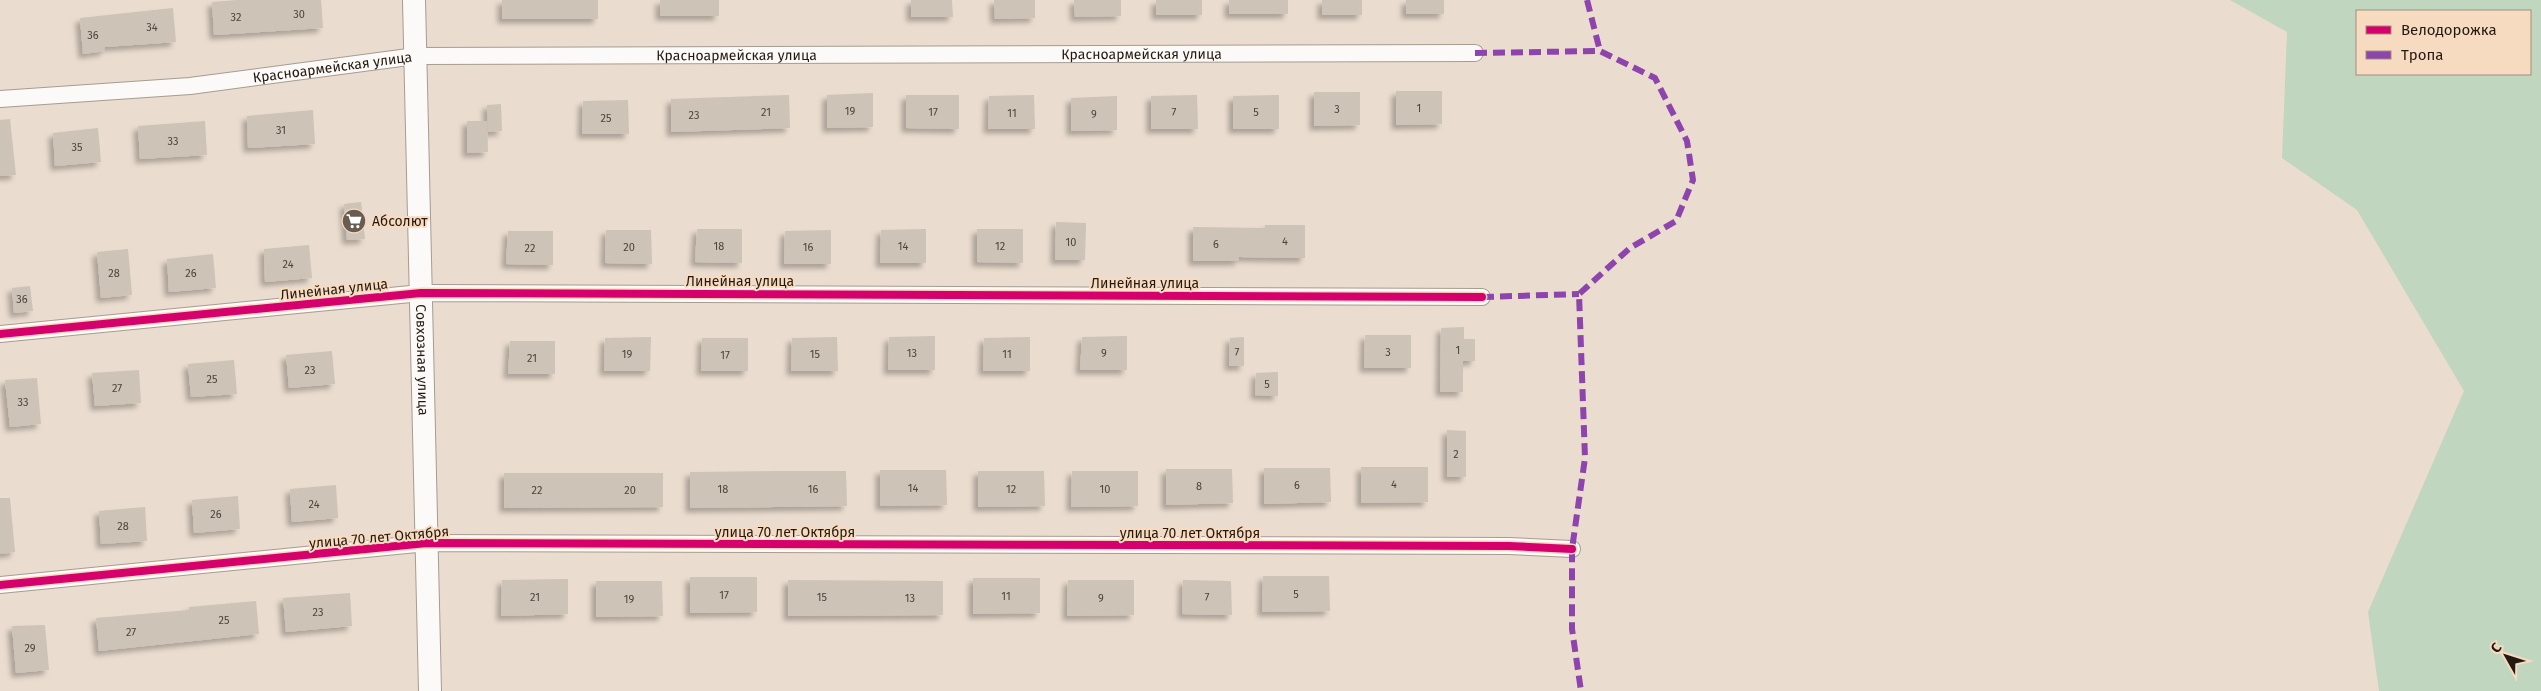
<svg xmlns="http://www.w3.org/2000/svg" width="2541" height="691" viewBox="0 0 2541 691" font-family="'Fira Sans',sans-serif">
<defs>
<filter id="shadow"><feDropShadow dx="-4.5" dy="4.5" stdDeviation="2.5" flood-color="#0004"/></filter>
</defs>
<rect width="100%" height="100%" fill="#eadcce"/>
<path fill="#c0d6be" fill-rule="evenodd" d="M2230,0H2541V691H2379L2368,612L2464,391L2357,210L2282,158L2287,32ZM2357,11H2530V74H2357Z"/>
<g fill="#cdc3b7" filter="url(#shadow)">
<path d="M237,0H321L323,28L214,35L212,2Z"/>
<rect x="502" y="0" width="96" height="19"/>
<rect x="660" y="0" width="59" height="16"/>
<path d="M911,0H952L953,17H911Z"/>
<path d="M994,0H1035V18L995,19Z"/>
<path d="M1074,0H1121V16L1075,17Z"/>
<rect x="1156" y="0" width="46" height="15"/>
<rect x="1229" y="0" width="59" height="14"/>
<rect x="1322" y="0" width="40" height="15"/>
<rect x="1406" y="0" width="38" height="14"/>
<path d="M173,8L176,42L105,47V51L83,54L80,18Z"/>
<path d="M1396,91H1442V124L1396,125Z"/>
<path d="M1314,92H1360V125L1314,126Z"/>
<path d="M873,93V127L827,128V95Z"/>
<path d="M789,95L790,128L671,132V99Z"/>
<path d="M906,95H959V129L906,128Z"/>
<path d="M1034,95L1035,129H988L989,96Z"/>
<path d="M1197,95L1198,129H1151V96Z"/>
<path d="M1279,95V129H1233V96Z"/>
<path d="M1117,96V130L1071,131V98Z"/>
<path d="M628,100L629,134H582L583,101Z"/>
<path d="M501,104L502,131L488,132L487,105Z"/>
<path d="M313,110L315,144L248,148L247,116Z"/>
<path d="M10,119L16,175L0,176V120Z"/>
<path d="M205,121L207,155L140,159L138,126Z"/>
<path d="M467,121H487L488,152L467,153Z"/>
<path d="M98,128L101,162L55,166L53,133Z"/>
<path d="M361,202L365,239L347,240L344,204Z"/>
<path d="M1056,222L1086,223L1085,260H1055Z"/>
<path d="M1265,225H1305V258L1239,257V261H1193V227L1265,228Z"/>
<path d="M697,229H742V263L695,262Z"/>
<path d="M926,229V263H880L881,230Z"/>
<path d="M977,229H1023V263L977,262Z"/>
<path d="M606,230H651L652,264L605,263Z"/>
<path d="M831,230V264H784L785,231Z"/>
<path d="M508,231H553V265L506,264Z"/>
<path d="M309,245L312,278L265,282L264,249Z"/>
<path d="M128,249L132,295L101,298L97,252Z"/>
<path d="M213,254L216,288L169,292L167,259Z"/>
<path d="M30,286L33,311L14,313L12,288Z"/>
<path d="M1464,327V339H1475V361H1463V392H1440L1441,328Z"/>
<path d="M1365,335H1411V368H1364Z"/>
<path d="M935,336V370H888L889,337Z"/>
<path d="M1127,336V370H1080L1082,337Z"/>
<path d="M651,337L650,371H604L605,338Z"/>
<path d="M837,337L838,371H791L792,338Z"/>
<path d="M1030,337V371H983L984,338Z"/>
<path d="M1244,337V366H1229L1230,338Z"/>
<path d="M702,338H748V371H701Z"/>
<path d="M510,341H555V374H508Z"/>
<path d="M332,351L335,384L289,388L286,355Z"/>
<path d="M234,360L237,394L191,397L188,364Z"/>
<path d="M139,370L141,403L95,406L92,373Z"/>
<path d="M1278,372V396L1255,395L1256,373Z"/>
<path d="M37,378L41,424L10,427L5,380Z"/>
<path d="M1447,430L1466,431V477H1447Z"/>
<path d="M1361,467H1428V502L1361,503Z"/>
<path d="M1264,468H1330L1331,502L1264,504Z"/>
<path d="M1166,469H1232L1233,503L1166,505Z"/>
<path d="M880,470H946L947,505L880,506Z"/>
<path d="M780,471H846L847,506L690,508V472Z"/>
<path d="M978,471H1044L1045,506L978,507Z"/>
<path d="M1072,471H1138V506L1071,507Z"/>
<path d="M504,473H663V507L504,508Z"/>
<path d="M336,485L338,518L292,522L290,489Z"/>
<path d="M238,496L240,529L194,533L192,500Z"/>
<path d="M0,498H10L15,552L0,554Z"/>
<path d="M145,507L147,541L101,544L99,511Z"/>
<path d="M1263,576H1329L1330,611L1262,612Z"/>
<path d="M690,577H757V612L690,613Z"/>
<path d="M973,578H1040V613L973,614Z"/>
<path d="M568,579V614L501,616L502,580Z"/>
<path d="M788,580L943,581V615L788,616Z"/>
<path d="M1068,580H1134V615L1067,616Z"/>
<path d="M1183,580L1231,581L1232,615L1182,614Z"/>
<path d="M596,581H662L663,616L596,617Z"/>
<path d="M350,593L352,626L286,632L283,598Z"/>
<path d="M256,601L259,634L99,651L96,618L189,610V607Z"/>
<path d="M45,625L49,670L16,673L12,626Z"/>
</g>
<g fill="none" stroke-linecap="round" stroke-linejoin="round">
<g stroke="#a69c91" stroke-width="18">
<g id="street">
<path id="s1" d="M0,99L190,86L416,56L1475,53"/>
<path d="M0,334L421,293L1482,297"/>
<path d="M0,585L427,543L1509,546L1572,549"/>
</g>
</g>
<g stroke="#a69c91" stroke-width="24">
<g id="secondary">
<path id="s2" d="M414,0L430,691"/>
</g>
</g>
<use href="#street" stroke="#fcfaf8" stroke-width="16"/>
<use href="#secondary" stroke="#fcfaf8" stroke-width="22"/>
<g stroke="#8e44ad" stroke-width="6" stroke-dasharray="12 6" stroke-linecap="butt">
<path d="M1587,0L1600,51"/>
<path d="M1475,53L1600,51L1655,78L1687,141L1693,180L1676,221L1630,248L1579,294L1585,458L1572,549V629L1581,691"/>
<path d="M1482,297L1579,294"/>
</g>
<g stroke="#f7dbc1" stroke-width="11">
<g id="cycleway">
<path d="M0,334L421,293L1482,297"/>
<path d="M0,585L427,543L1509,546L1572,549"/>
</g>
</g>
<use href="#cycleway" stroke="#d6006c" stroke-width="8"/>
</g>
<defs>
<g id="supermarket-disc" transform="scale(1.25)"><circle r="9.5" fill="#695d52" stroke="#f7dbc1"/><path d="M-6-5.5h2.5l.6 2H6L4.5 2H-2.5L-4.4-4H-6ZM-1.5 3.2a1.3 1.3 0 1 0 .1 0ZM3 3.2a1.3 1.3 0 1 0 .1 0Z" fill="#fff"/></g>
</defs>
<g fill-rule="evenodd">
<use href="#supermarket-disc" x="354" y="221"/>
</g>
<g text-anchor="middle" stroke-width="4" stroke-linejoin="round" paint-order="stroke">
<g font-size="11" fill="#4e443a">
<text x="299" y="18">30</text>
<text x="236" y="21">32</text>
<text x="152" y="31">34</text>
<text x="93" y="39">36</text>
<text x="1419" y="112">1</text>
<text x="1337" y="113">3</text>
<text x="850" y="115">19</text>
<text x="766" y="116">21</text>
<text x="933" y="116">17</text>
<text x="1174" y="116">7</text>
<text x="1256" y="116">5</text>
<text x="1012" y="117">11</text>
<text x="1094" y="118">9</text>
<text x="694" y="119">23</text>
<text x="606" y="122">25</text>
<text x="281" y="134">31</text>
<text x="173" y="145">33</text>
<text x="77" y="151">35</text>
<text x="1285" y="245">4</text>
<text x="1071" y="246">10</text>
<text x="1216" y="248">6</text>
<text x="719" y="250">18</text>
<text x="903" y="250">14</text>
<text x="1000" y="250">12</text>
<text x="629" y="251">20</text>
<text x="808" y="251">16</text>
<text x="530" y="252">22</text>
<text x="288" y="268">24</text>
<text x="114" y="277">28</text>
<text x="191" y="277">26</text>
<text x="22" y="303">36</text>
<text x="1458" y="354">1</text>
<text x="1237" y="356">7</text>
<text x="1388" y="356">3</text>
<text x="912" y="357">13</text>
<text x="1104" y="357">9</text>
<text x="627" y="358">19</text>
<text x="815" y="358">15</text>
<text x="1007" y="358">11</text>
<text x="725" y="359">17</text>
<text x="532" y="362">21</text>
<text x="310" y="374">23</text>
<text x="212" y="383">25</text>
<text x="1267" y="388">5</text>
<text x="117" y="392">27</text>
<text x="23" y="406">33</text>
<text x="1456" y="458">2</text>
<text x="1394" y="488">4</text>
<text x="1297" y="489">6</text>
<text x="1199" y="490">8</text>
<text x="913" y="492">14</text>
<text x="723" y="493">18</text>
<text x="813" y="493">16</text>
<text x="1011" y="493">12</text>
<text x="1105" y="493">10</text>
<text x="537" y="494">22</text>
<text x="630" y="494">20</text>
<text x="314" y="508">24</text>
<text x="216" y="518">26</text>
<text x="123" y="530">28</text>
<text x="1296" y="598">5</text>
<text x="724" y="599">17</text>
<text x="1006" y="600">11</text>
<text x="535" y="601">21</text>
<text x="822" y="601">15</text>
<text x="1207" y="601">7</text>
<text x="910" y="602">13</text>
<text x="1101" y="602">9</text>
<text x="629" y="603">19</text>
<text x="318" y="616">23</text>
<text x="224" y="624">25</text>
<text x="131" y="636">27</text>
<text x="30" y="652">29</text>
</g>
<g font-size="14" fill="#231910" stroke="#f7dbc1">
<text dy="5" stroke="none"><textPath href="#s1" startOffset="1144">Красноармейская улица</textPath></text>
<text dy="5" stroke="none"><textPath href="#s1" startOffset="739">Красноармейская улица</textPath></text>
<text dy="5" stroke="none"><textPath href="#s1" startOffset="334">Красноармейская улица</textPath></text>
<text x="740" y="286">Линейная улица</text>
<text x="1145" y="288">Линейная улица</text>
<text transform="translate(334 289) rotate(-6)" y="5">Линейная улица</text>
<text dy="5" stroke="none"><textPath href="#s2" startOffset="360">Совхозная улица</textPath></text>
<text x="785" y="537">улица 70 лет Октября</text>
<text x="1190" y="538">улица 70 лет Октября</text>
<text transform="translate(379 537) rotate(-5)" y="5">улица 70 лет Октября</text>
</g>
<g font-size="14" fill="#231910" stroke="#f7dbc1" text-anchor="start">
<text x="372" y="226">Абсолют</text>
</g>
</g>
<rect x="2356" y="10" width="175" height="65" fill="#f7dbc1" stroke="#a28d7a"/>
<rect x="2366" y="26" width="25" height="8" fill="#d6006c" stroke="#a28d7a"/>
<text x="2401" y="35" font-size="15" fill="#231910">Велодорожка</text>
<rect x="2366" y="51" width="25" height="8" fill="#8e44ad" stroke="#a28d7a"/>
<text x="2401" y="60" font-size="15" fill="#231910">Тропа</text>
<g transform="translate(2506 656) rotate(309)" stroke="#f7dbc1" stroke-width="4" paint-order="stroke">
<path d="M0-4L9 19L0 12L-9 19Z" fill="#231910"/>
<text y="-8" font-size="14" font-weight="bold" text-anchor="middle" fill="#231910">С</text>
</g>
</svg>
